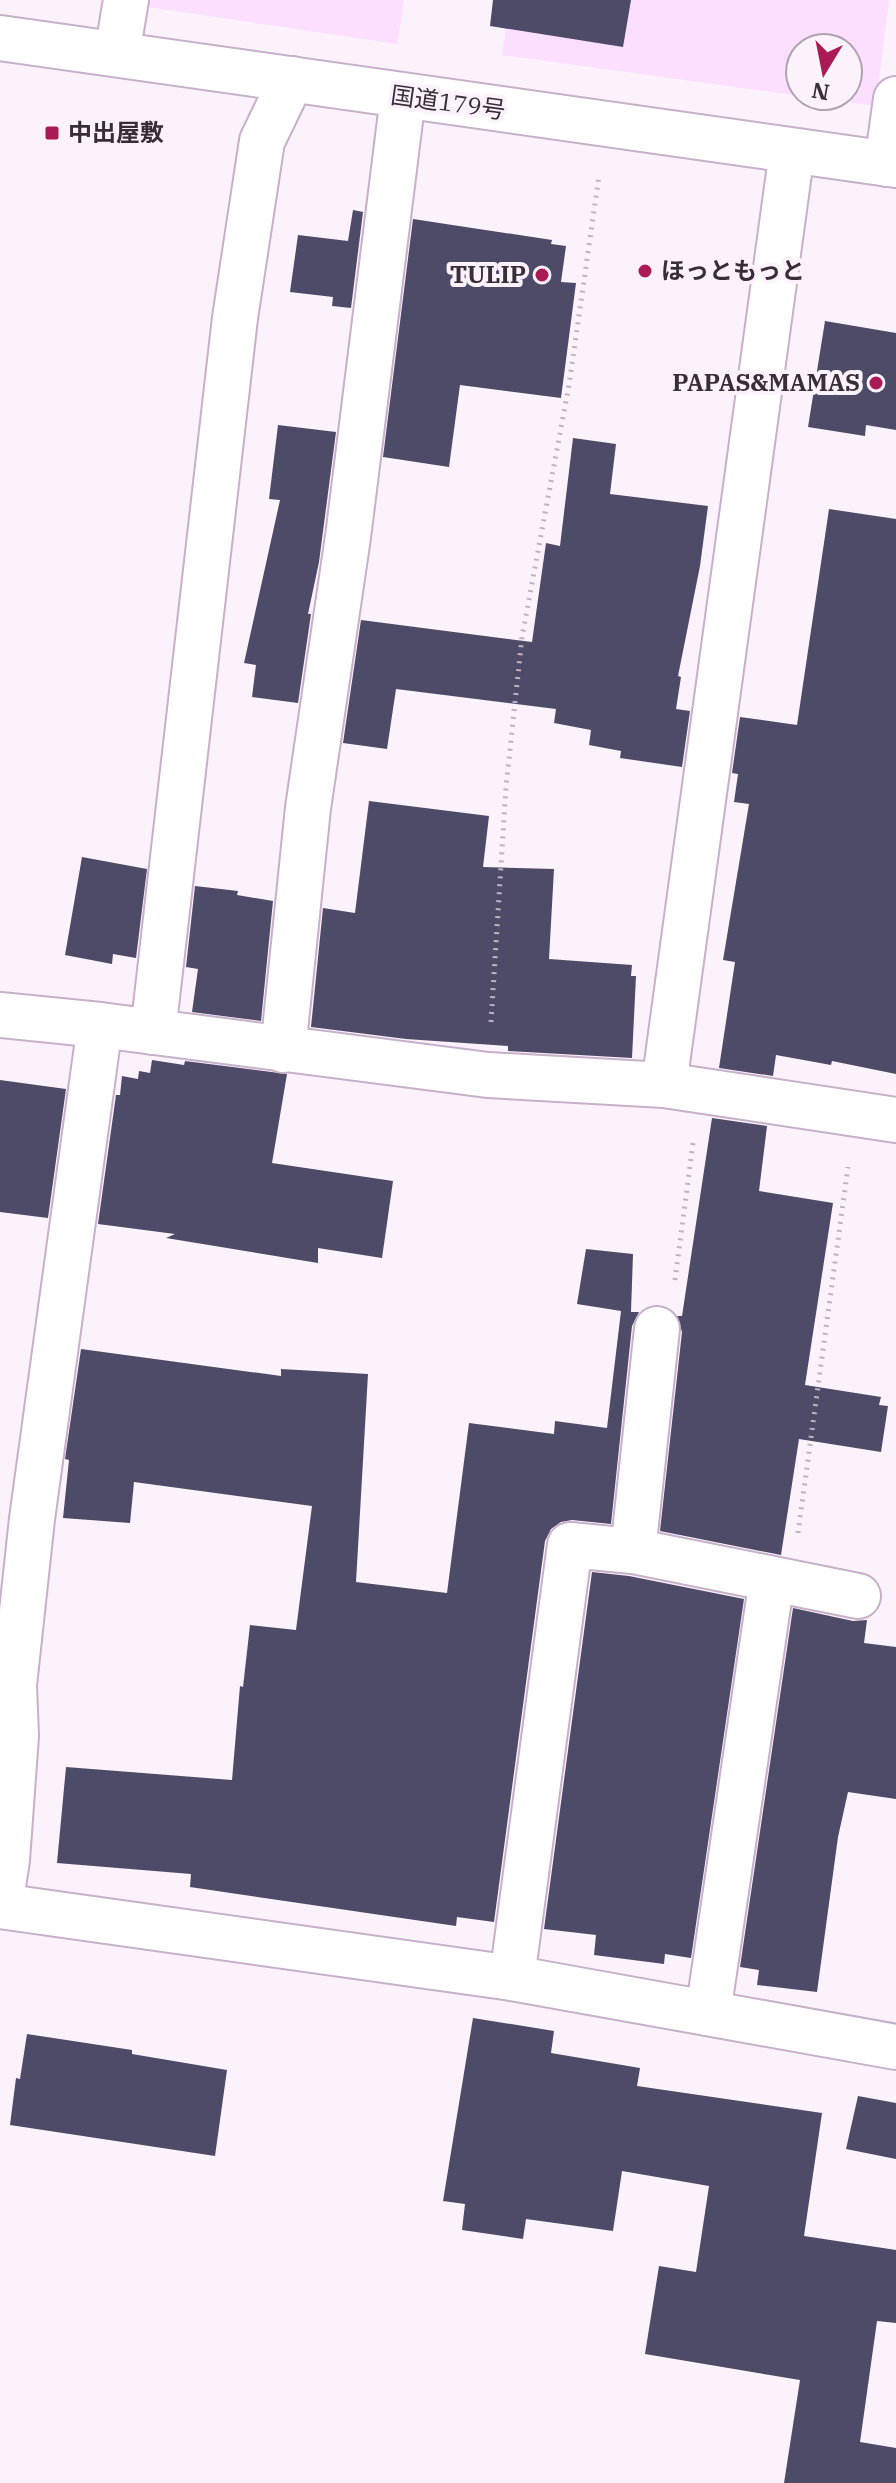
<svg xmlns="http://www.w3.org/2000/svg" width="896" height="2483" viewBox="0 0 896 2483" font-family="'IBM Plex Serif','Noto Sans JP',serif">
<rect width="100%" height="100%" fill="#fcf2fc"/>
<g fill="#fcdefe">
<path d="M100,0H404L397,44Z"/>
<path d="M511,0H889L876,106L800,96H848V48H800V96L502,55Z"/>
</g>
<g fill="#4e4b68">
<path d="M493,0H631L623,47L490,26Z"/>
<path d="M353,210L363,212L351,308L332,306L333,297L290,292L298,235L348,241Z"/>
<path d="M413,219L552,240L551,244L566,246L561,282L576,283L561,398L460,385L449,467L383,457Z"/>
<path d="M825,321L896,333V430L866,425L865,436L808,427Z"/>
<path d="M278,425L336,432L319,562L308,614H311L298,703L252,697L256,665L244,663L280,500L269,499Z"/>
<path d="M573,438L616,444L610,494L708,506L700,566L678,676L681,677L676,709L690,711L682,767L620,758L621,751L589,745L591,730L554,723L556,709L396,689L387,749L343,743L361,620L532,642L546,543L560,546Z"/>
<path d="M829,509L896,519V1074L832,1061L831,1065L776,1055L773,1076L719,1068L735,962L723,960L749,804L734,802L738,774L732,773L740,717L797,725Z"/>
<path d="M369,801L489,816L483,867L554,869L549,959L632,965L631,976H636L632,1058L508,1051V1046L406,1039L311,1027L323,908L355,913Z"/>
<path d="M82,857L147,869L136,958L113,954L112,964L65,955Z"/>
<path d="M195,886L238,891L237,895L273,901L261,1021L192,1012L198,969L186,967Z"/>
<path d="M152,1060L184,1065L185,1061L287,1074L272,1163L393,1181L382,1258L318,1248V1263L166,1238L175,1234L98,1224L116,1095H120L122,1076L138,1079L139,1071L150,1073Z"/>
<path d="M0,1080L66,1089L48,1218L0,1212Z"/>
<path d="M712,1118L767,1126L759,1191L833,1203L805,1385L881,1397L879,1405L888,1406L881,1452L799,1439L781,1555L660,1531L682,1332L677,1316H682Z"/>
<path d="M586,1249L633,1254L631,1312H639L632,1326L611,1524L572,1520L561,1522L551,1529L545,1541L494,1922L457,1917L456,1926L190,1887L191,1874L57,1863L66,1767L232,1780L240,1686L243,1687L250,1625L296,1630L312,1506L134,1482L130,1523L63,1518L69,1460L65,1459L81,1349L281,1376V1369L368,1374L356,1582L447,1593L469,1423L554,1434L555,1421L607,1428L621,1311L577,1304Z"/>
<path d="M592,1572L629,1576L744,1599L691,1958L665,1954L664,1964L594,1955L596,1935L544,1929Z"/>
<path d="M793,1608L853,1621L867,1620L864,1643L896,1647V1799L848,1792L838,1837L817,1992L757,1985L759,1970L740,1967Z"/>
<path d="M473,2018L554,2031L551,2053L640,2068L637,2086L822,2113L804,2236L896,2250V2323L877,2321L860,2442L896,2448V2483H784L800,2380L645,2354L659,2266L696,2272L709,2186L622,2171L613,2231L526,2219L523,2239L462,2230L465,2204L443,2201Z"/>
<path d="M27,2034L132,2050V2054L227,2070L215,2156L10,2125L16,2078L20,2079Z"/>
<path d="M858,2096L896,2103V2159L846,2149Z"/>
</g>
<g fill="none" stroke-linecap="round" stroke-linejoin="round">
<g stroke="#c7b0c9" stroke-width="48">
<g id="minor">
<path d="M117,54L126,0"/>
<path d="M887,164L896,99"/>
<path d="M0,1015L100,1025L488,1075L664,1085L896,1120"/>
<path d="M153,1032L235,318L262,141L292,79"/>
<path d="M283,1050L308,808L348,537L403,97"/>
<path d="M664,1085L792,151"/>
<path d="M633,1551L657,1329"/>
<path d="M0,1906L512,1978L896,2047"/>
<path d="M0,1906L7,1860L16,1736L14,1685L32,1519L100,1025"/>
<path d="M512,1978L570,1545L633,1551L858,1596"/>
<path d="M708,2013L772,1579"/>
</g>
</g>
<g stroke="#c7b0c9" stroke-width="48">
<path id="highway" d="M0,38L896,165"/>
</g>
<g stroke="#beb4be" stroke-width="5" stroke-dasharray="2 6" stroke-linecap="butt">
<path d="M491,1022L506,787L522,637L569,385L599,176"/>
<path d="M675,1280L693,1143"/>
<path d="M798,1533L848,1167"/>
</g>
<use href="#minor" stroke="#fff" stroke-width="44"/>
<use href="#highway" stroke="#fff" stroke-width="44"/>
</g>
<g fill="#aa1a54" stroke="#fcf2fc" stroke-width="3">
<rect x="44" y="125" width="16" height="16" rx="4"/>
<circle cx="645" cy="271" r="8"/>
<circle cx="542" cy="275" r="8"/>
<circle cx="876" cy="383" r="8"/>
</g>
<g text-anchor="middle" stroke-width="8" stroke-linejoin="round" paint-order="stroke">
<g font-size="24" fill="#382e38" stroke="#fcf2fc">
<text transform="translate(448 103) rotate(8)" y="8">国道179号</text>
</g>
<g font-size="24" font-weight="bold" fill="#382e38" stroke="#fcf2fc" text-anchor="start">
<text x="68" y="141">中出屋敷</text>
<text x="661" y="279">ほっともっと</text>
<text x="526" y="283" text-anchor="end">TULIP</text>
<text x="860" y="391" text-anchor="end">PAPAS&amp;MAMAS</text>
</g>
</g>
<g transform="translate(824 72) rotate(190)"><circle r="38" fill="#fcf2fc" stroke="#aea4ae" stroke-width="2"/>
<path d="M0-6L14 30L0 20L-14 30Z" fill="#aa1a54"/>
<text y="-12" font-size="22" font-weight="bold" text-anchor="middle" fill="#382e38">N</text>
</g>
</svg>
